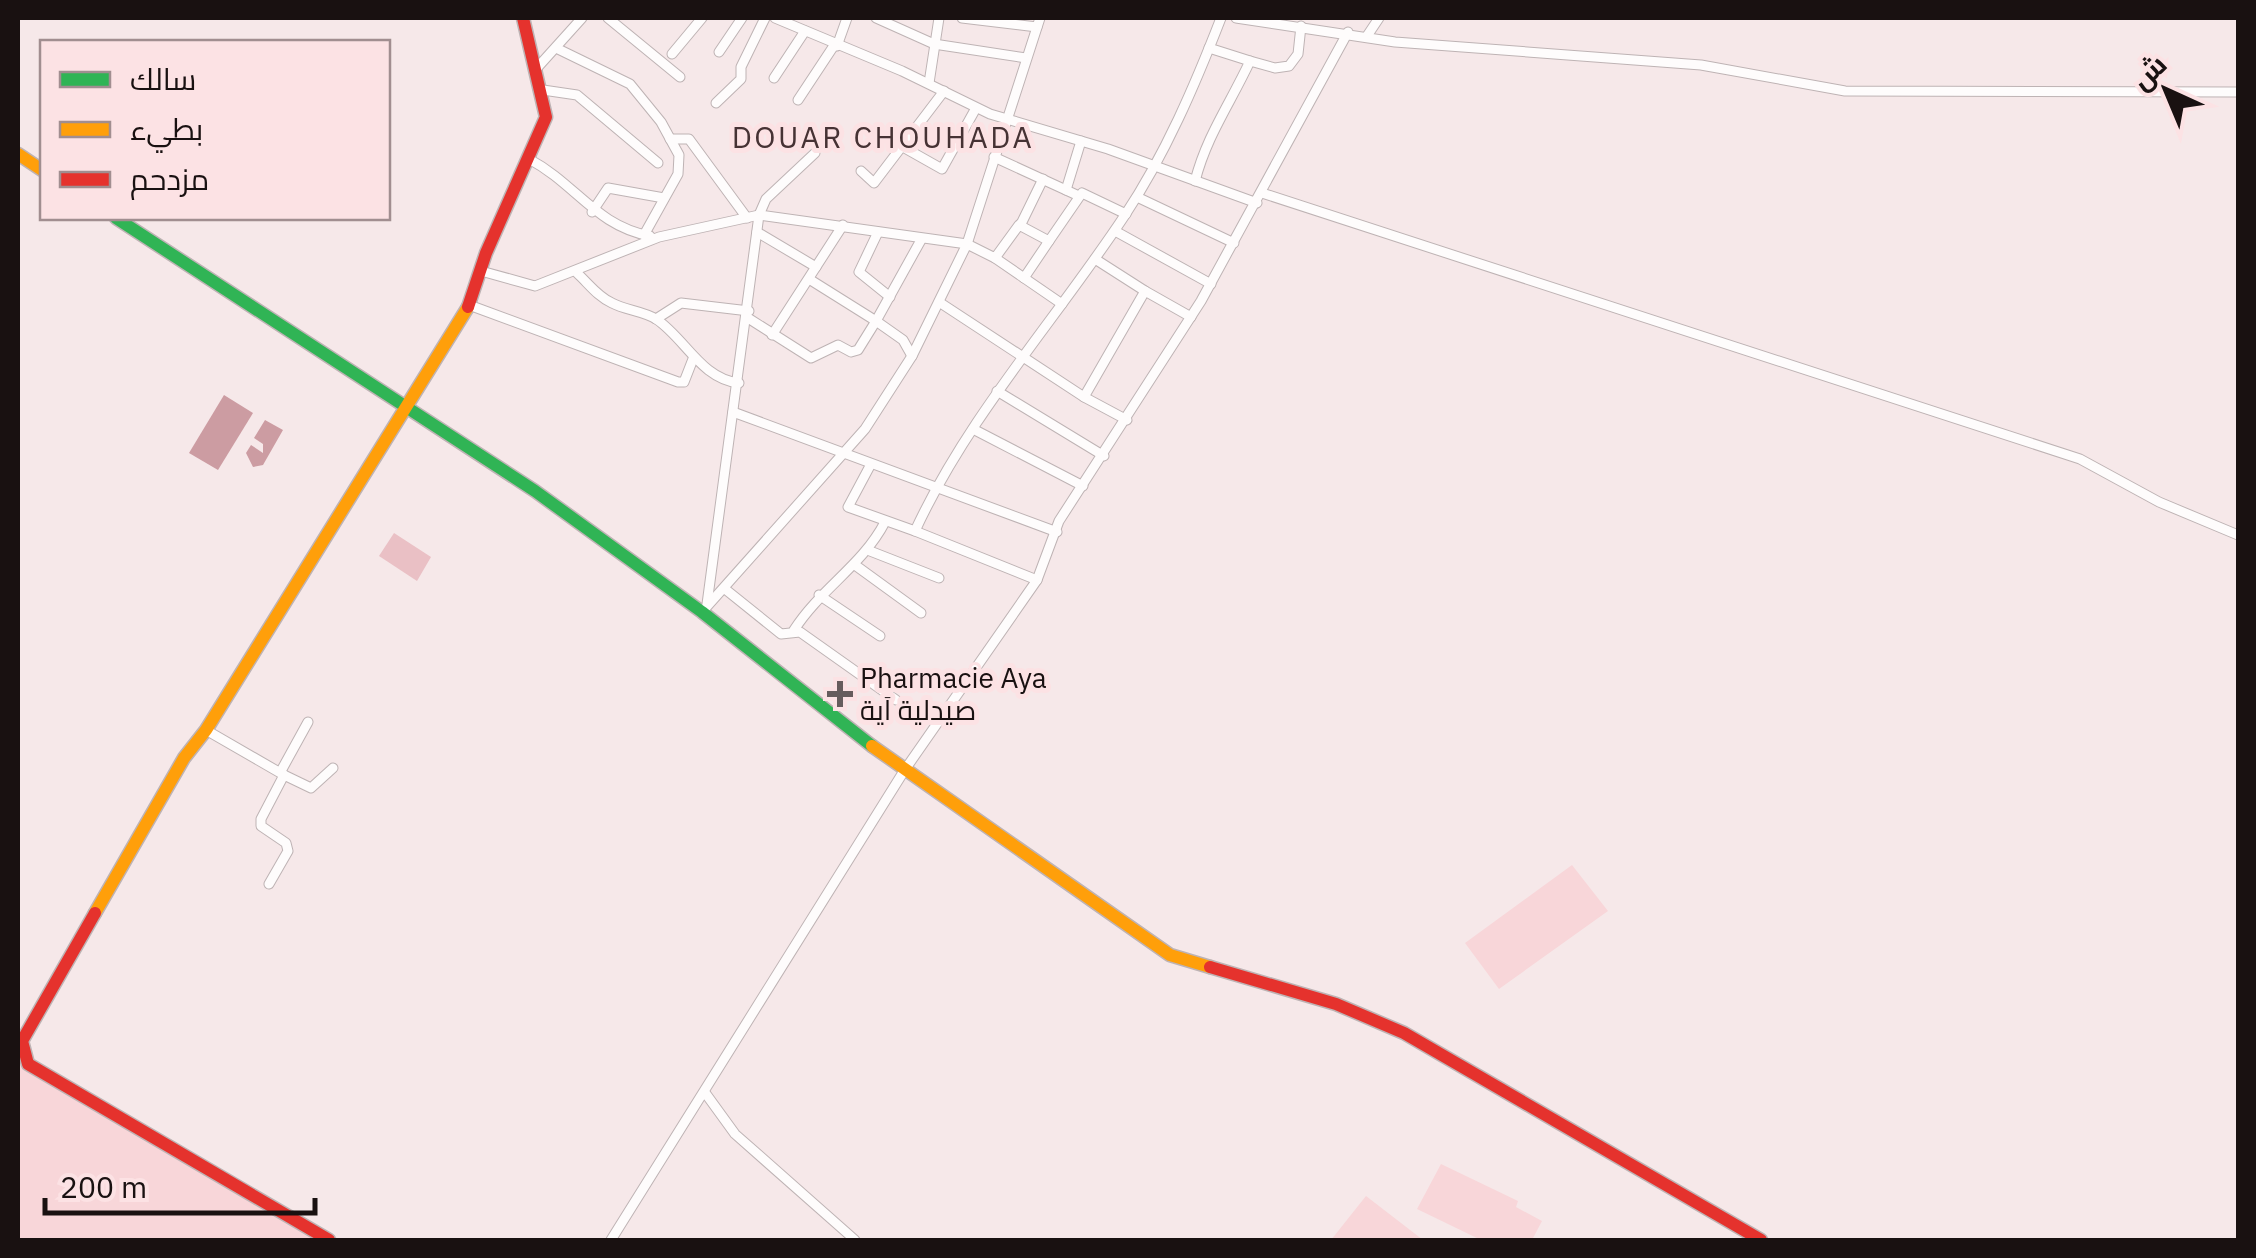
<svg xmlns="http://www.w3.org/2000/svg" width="2256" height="1258" viewBox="0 0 2256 1258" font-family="'IBM Plex Sans',Cairo,sans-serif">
<rect width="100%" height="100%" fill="#f6e8e9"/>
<g fill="#f8d6d9">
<path d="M1572,865L1608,911L1499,989L1465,943Z"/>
<path d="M18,1060L327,1240H18Z"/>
<path d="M1441,1164L1518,1201L1516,1207L1542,1221L1532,1240H1481L1417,1209Z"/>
<path d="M1366,1196L1423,1240H1331Z"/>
</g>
<path fill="#eac0c5" d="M394,533L431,557L417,581L379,556Z"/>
<g fill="#cc9ca2">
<path d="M224,395L253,413L218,470L189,453Z"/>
<path d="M265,420L283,430L263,465L253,467L246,453L251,445L263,453V444L254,438Z"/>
</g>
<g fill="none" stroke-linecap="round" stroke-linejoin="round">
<g stroke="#beb3b4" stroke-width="11">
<g id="street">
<path d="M608,18L680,77"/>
<path d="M775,18L902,71L990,114L1108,149L1257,203"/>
<path d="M876,18L934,44L1026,58"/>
<path d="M962,18L1037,27"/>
<path d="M1236,18L1395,42L1701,65L1845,91L2238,92"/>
<path d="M1367,36L1379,18"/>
<path d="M837,46L847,18"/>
<path d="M556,48L630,84L661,122L679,155L678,174L644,235"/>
<path d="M719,52L742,18"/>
<path d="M672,54L702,18"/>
<path d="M1250,61L1275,68L1289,66L1298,54L1301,26"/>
<path d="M536,69L582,18"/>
<path d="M774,78L805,31"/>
<path d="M929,83L939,18"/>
<path d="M543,90L577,95L658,163"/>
<path d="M798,100L835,44"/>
<path d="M716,103L741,79V67L765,18"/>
<path d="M670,139H689L747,218"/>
<path d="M903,147L942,169L976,108"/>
<path d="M994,157L1079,196"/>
<path d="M529,159C576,184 596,226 650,236"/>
<path d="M861,171L874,183L944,91"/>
<path d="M1195,181C1207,135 1230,104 1250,61L1209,48"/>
<path d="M1066,190L1081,141"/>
<path d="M1262,193L2080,459L2159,502L2238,535"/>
<path d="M1137,197L1234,243"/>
<path d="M592,212L608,188L664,198"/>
<path d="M1021,224L1043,179"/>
<path d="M1115,231L1211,284"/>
<path d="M757,232L816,267"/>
<path d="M878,232L859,272L890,297"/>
<path d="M995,258L1062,304"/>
<path d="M481,271L535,286L659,237L759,215L967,244L995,258L1019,225L1049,241L1082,193L1126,214"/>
<path d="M577,273C588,283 598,297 612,303C625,310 643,311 656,319C685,338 701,379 739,383"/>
<path d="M1024,278L1049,241"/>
<path d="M1145,291L1191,317"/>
<path d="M939,302L1084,397L1145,291L1095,259"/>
<path d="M469,305L678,382H684L693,359"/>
<path d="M748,318L811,358L838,345L851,352L858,350L876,321L809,279"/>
<path d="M656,319L681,303L749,311"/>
<path d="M772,335L843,225"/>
<path d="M912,356L903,340L876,321L921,240"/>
<path d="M997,391L1104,456"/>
<path d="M1084,397L1127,420"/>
<path d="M733,412L1057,532"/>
<path d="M973,429L1083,486"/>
<path d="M871,464L848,507L915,531C968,416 1055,321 1125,215C1165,155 1195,85 1221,18"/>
<path d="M915,531L1037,580"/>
<path d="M870,551L939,578"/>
<path d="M855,565L921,613"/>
<path d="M725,589L781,634L800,632L896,700"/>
<path d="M819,595L880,636"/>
<path d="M707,604L759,215L766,199L815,153"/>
<path d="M702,612L865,429L912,356L967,244L1040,18"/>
<path d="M794,630C821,588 862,566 885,522"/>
<path d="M206,730L284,775L261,819V826L286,843L288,851L269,884"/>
<path d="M281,771L308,722"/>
<path d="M284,775L311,788L333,768"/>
<path d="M706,1094L735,1134L855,1240"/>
<path d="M611,1240L904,771L1037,580L1059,521L1201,301L1348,32"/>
</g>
</g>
<g stroke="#beb3b4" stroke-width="15">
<path id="fast" d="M116,218L535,491L702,612L872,746"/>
</g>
<g stroke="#beb3b4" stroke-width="15">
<g id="slow">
<path d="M18,154L42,170"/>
<path d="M872,746L1170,955L1210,967"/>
<path d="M95,913L184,758L206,730L468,307"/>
</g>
</g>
<g stroke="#beb3b4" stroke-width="15">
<g id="jam">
<path d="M468,307L486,253L546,117L523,18"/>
<path d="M95,913L22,1041L28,1064L329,1240"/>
<path d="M1210,967L1336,1004L1404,1033L1761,1240"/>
</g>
</g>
<use href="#street" stroke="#fefcfc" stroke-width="9"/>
<use href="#fast" stroke="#30b455" stroke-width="12"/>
<use href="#slow" stroke="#ff9f0a" stroke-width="12"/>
<use href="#jam" stroke="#e5322d" stroke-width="12"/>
</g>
<path fill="#665c5d" stroke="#fce2e4" stroke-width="4" d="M835 679h10v10h10v10h-10v10h-10v-10h-10v-10h10z"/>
<g text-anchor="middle" stroke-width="10" stroke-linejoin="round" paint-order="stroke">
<g font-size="28" fill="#191111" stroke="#fce2e4" text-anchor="start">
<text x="860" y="688">Pharmacie Aya<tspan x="860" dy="32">صيدلية اَية</tspan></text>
</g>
<g font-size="30" letter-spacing="2.5" fill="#463234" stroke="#fce2e4">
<text x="883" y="148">DOUAR CHOUHADA</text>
</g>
</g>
<rect width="2256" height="1258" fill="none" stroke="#191111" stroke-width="40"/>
<rect x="40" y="40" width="350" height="180" fill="#fce2e4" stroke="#a18e90" stroke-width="2.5"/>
<rect x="60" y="72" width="50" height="15" fill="#30b455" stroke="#a18e90" stroke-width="2.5"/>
<text x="130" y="90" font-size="30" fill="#191111">سالك</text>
<rect x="60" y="122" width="50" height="15" fill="#ff9f0a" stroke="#a18e90" stroke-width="2.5"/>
<text x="130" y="140" font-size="30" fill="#191111">بطيء</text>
<rect x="60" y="172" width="50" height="15" fill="#e5322d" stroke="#a18e90" stroke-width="2.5"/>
<text x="130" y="190" font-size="30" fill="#191111">مزدحم</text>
<g transform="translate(2166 90) rotate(316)" stroke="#fce2e4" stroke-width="8" paint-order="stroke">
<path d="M0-8L18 38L0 25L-18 38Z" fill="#191111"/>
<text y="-15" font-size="28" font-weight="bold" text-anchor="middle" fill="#191111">ش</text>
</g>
<path d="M45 1198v15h270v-15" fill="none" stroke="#191111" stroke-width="5"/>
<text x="60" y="1198" font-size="30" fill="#191111" stroke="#fce2e4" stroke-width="8" paint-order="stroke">200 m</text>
</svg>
